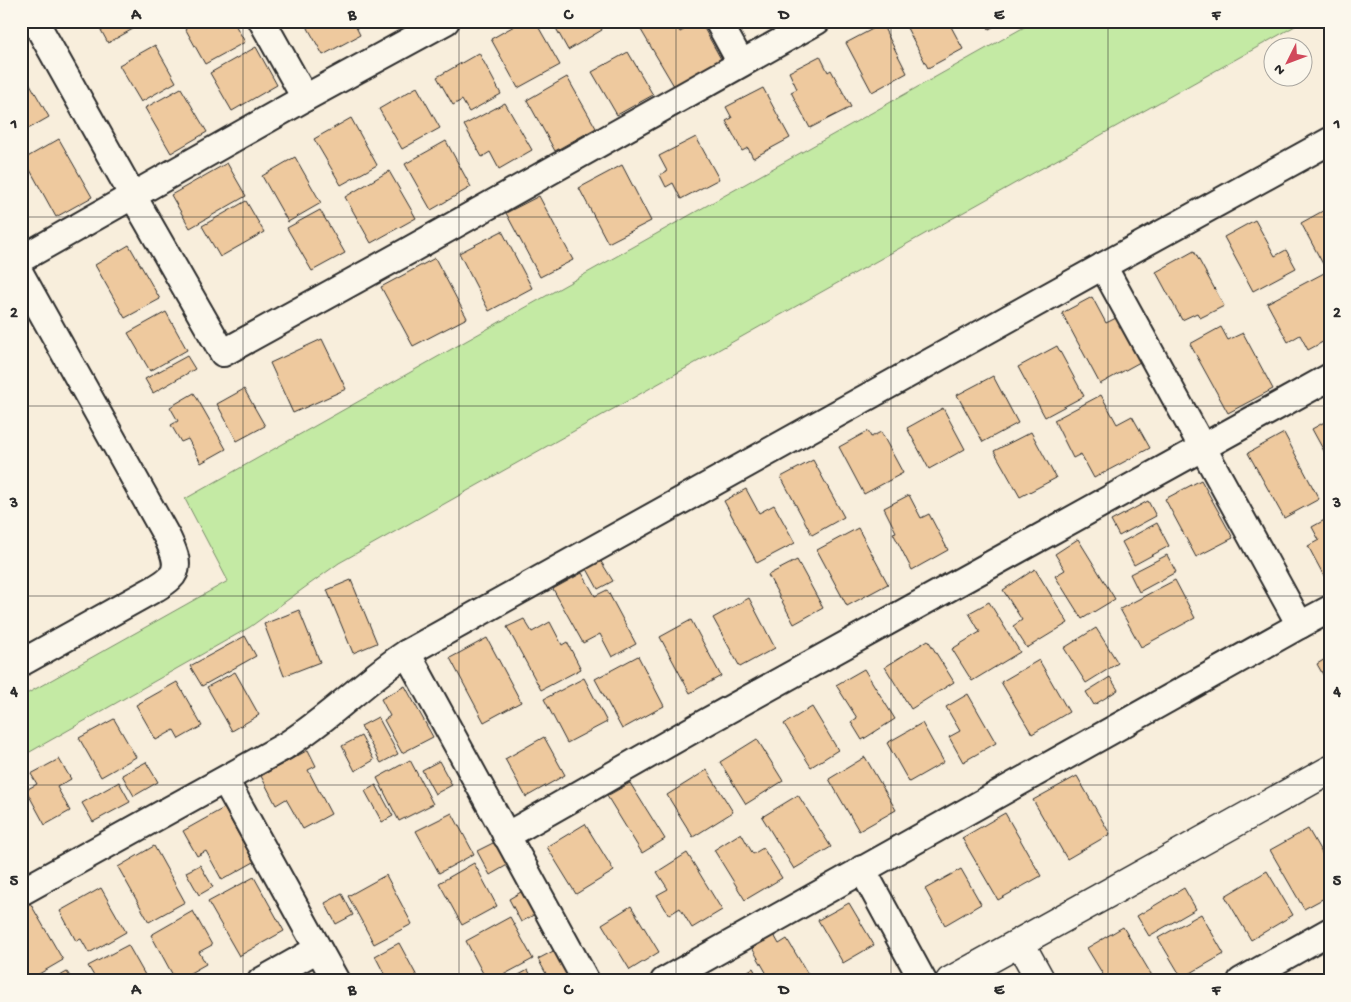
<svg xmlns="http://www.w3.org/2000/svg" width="1351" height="1002" viewBox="0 0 1351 1002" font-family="'Gochi Hand',sans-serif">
<rect width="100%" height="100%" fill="#f8eedc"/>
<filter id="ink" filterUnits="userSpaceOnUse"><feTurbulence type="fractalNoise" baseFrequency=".02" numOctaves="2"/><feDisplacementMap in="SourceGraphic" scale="10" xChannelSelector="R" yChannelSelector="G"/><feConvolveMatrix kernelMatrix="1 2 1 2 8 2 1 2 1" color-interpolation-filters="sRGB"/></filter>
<g filter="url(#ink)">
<path fill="#c4eaa4" stroke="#788a68" d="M1035,21H1304L339,563L250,627L21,757V697L228,581L185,499Z"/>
<g fill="#eec99e" stroke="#2b2b2b">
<path d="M96,21H147L108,43Z"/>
<path d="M181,21H233L245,42L205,64Z"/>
<path d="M304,21H353L360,35L323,55Z"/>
<path d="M523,21H535L560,65L518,88L491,39Z"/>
<path d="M552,21H598L602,30L568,50Z"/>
<path d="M656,21H674L680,32L700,21L721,59L674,86L641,30Z"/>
<path d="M911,21H948L963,49L928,68L907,28L912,25Z"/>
<path d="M986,21H1004L989,29Z"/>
<path d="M882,24L907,73L872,92L846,43Z"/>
<path d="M155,45L176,82L141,102L119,65Z"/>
<path d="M256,47L277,85L232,111L210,73Z"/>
<path d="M628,52L653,95L617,115L592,72Z"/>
<path d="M479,53L501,94L469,112L462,100L453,105L437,77Z"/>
<path d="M820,56L828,72L831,70L851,107L810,128L791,92L797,89L789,72Z"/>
<path d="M26,77L49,117L21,133V79Z"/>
<path d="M567,77L596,128L555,151L527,100Z"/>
<path d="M417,87L440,128L402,149L379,109Z"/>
<path d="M181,88L207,132L171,153L145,108Z"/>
<path d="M763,88L790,138L753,158L748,148L742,151L726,121L732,118L726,107Z"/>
<path d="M505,103L532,150L499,169L490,152L482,157L464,125Z"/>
<path d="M351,118L377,165L341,185L314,139Z"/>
<path d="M696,137L719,179L681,199L673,183L666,187L660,175L667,171L659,156Z"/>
<path d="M59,139L92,197L56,217L24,159Z"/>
<path d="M446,141L471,187L431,210L405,164Z"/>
<path d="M295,157L321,203L288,222L262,176Z"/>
<path d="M227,163L246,196L190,228L171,195Z"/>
<path d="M622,165L651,221L608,243L579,188Z"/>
<path d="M389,171L416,218L371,243L345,197Z"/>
<path d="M539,196L573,260L540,277L506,213Z"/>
<path d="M246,201L264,232L220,257L202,226Z"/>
<path d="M1330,207V260L1323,264L1301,223Z"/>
<path d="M320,210L345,253L312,271L287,228Z"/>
<path d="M1255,220L1275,256L1286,250L1296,268L1253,291L1224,237Z"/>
<path d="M502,231L532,288L489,311L459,253Z"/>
<path d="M129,245L160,299L125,318L95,265Z"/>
<path d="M1194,251L1224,306L1200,318L1197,313L1182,320L1156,272Z"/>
<path d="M435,258L467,318L413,346L381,287Z"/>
<path d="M1326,272L1330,279V338L1308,350L1300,335L1288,342L1267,303Z"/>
<path d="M1092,297L1106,323L1116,318L1140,362L1100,384L1062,313Z"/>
<path d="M166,312L187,350L150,371L128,333Z"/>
<path d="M1221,327L1228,340L1243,333L1273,389L1228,413L1190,344Z"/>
<path d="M322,339L346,389L293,413L270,363Z"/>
<path d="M1057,346L1084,396L1045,417L1018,367Z"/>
<path d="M187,356L195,369L153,393L145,379Z"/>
<path d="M993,376L1018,423L983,442L957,395Z"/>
<path d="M244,389L265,426L237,441L217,404Z"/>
<path d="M194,393L226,449L201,463L188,439L181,442L171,425L178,421L170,407Z"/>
<path d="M1101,395L1117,424L1132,416L1150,448L1094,478L1081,454L1073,458L1054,420Z"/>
<path d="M943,408L965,449L929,469L907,428Z"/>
<path d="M1330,419V462L1312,429Z"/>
<path d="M868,431L871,437L881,432L903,473L864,494L839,447Z"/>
<path d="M1031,432L1056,478L1020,497L994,451Z"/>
<path d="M1284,433L1319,499L1284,518L1248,453Z"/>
<path d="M813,460L844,517L812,535L781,477Z"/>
<path d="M1201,480L1233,538L1196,557L1165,499Z"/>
<path d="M746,489L759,513L774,505L795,543L757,563L724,501Z"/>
<path d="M909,495L921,518L929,514L948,550L912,570L893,533L896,532L884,508Z"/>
<path d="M1148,501L1156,516L1119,536L1111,521Z"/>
<path d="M1330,517V573L1324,576L1308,546L1319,540L1312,527Z"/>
<path d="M1157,523L1169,546L1134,565L1122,542Z"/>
<path d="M858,528L888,584L847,606L817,550Z"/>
<path d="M1078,539L1115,599L1082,619L1055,576L1065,570L1055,554Z"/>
<path d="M1167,555L1176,572L1139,592L1130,574Z"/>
<path d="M600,560L613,581L598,589L586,567Z"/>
<path d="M797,560L823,608L794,624L768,575Z"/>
<path d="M1035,569L1068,623L1027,648L1013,626L1022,620L1003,590Z"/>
<path d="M582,573L595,596L607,590L636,644L612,657L600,634L583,643L553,589Z"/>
<path d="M351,580L377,643L353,653L327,590Z"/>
<path d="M1175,580L1195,618L1141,647L1120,609Z"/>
<path d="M749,598L775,648L740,667L713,618Z"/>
<path d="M989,602L1020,652L972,681L952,649L980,632L969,613Z"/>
<path d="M299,610L320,662L284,676L264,624Z"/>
<path d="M524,619L532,632L550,622L562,645L567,642L581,669L541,690L507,627Z"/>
<path d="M691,620L721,676L690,693L660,637Z"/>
<path d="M1096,628L1118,663L1086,683L1064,648Z"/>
<path d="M245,636L256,656L202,686L190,666Z"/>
<path d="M487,638L521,702L484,722L450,658Z"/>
<path d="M928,640L954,682L911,709L885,667Z"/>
<path d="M638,656L664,706L622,729L595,679Z"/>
<path d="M1330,656V687L1317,664Z"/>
<path d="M1039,660L1069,712L1032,734L1001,682Z"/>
<path d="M864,669L895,719L862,740L851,722L857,718L836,685Z"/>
<path d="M235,672L259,715L232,731L207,687Z"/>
<path d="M1110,677L1118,690L1094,705L1086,692Z"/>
<path d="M584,678L607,722L567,743L544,699Z"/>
<path d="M177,682L202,726L179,739L174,730L156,740L136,705Z"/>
<path d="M405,686L433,737L402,753L384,720L390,716L381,699Z"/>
<path d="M968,694L996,743L963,762L949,737L960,731L946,707Z"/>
<path d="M812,707L838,750L811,767L784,724Z"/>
<path d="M378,717L398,754L381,763L361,726Z"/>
<path d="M114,719L136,757L101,777L79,738Z"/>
<path d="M922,723L944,762L909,782L887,743Z"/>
<path d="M361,736L374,760L355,771L342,746Z"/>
<path d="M544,737L565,775L526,797L505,759Z"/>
<path d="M757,739L783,781L746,804L720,762Z"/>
<path d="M308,750L316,766L308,770L331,814L303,829L286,799L276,805L261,776Z"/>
<path d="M865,757L896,810L859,831L829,779Z"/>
<path d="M59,759L71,779L57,787L70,811L45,825L26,790L37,784L31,774Z"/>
<path d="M410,760L433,804L399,821L377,778Z"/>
<path d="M439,761L452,785L435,794L422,770Z"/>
<path d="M146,762L158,782L134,796L122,775Z"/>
<path d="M707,770L733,812L693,837L667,795Z"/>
<path d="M1077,776L1110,834L1067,859L1033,800Z"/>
<path d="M119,782L130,802L93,822L82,803Z"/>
<path d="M630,783L665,839L642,853L607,796Z"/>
<path d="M376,785L393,816L382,822L365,791Z"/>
<path d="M798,795L831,847L794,869L762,817Z"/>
<path d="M224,808L254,862L222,880L206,851L197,856L183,831Z"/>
<path d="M452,813L474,854L439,873L416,831Z"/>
<path d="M1005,813L1041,876L998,900L962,838Z"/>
<path d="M585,824L614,871L576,894L547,847Z"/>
<path d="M1308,829L1330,867V895L1304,909L1270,850Z"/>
<path d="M741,833L753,854L763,848L782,878L745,900L714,850Z"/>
<path d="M499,840L511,863L490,875L477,851Z"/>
<path d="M154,846L185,902L149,922L118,867Z"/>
<path d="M687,853L722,910L692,928L680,908L669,915L657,895L668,889L657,872Z"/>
<path d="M474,863L497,906L462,925L439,883Z"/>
<path d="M200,865L213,887L199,895L186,872Z"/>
<path d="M961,869L981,904L945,925L925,889Z"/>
<path d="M1267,871L1293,915L1251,940L1225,896Z"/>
<path d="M386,875L412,924L374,944L348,896Z"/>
<path d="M254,877L284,931L239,956L208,902Z"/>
<path d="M101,888L126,932L89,953L81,939L76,941L60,911Z"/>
<path d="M1184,888L1196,909L1149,936L1137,916Z"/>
<path d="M526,889L539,912L521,922L509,899Z"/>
<path d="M342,894L353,915L336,924L325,903Z"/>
<path d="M30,903L63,960L27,981H25L21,975V908Z"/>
<path d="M849,903L874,945L843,963L818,920Z"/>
<path d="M631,906L659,952L630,970L602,924Z"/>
<path d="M193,911L212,945L199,952L206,964L176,981L151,935Z"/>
<path d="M1201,914L1224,954L1182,978L1158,938Z"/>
<path d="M510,917L533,959L492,981H487L466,941Z"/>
<path d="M1123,927L1154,979L1152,981H1107L1087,948Z"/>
<path d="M774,935L779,944L787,939L812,981H771L752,948Z"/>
<path d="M399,943L419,980V981H388L375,956Z"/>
<path d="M128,945L145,975L137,981H97L88,966Z"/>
<path d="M559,948L576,981H550L538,959Z"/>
<path d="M753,968L760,981H732Z"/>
<path d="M528,970L534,981H508Z"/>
<path d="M67,972L73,981H51Z"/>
</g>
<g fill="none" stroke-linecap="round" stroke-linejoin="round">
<g stroke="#2b2b2b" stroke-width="30">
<g id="minor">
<path d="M35,21L133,196L223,353L408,251L817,21"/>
<path d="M262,21L305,98"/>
<path d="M718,21L741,63"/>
<path d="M21,259L305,98L446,21"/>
<path d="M1103,266L1300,625L1330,609"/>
<path d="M21,275L167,537C173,550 182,567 170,578C166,582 161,585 156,588L21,663"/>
<path d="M407,653L586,981"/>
<path d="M225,780L336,981"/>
<path d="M506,836L699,726L1330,377"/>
<path d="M862,869L923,981"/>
<path d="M21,892L285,746C329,719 364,681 407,653L1103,266L1330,141"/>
<path d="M261,981L318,949"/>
<path d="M664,981L1300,625"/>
<path d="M1241,981L1330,931"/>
</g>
</g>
<g stroke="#2b2b2b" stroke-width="31">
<g id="tertiary">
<path d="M1020,943L1041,981"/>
<path d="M950,981L1330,770"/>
</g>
</g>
<use href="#minor" stroke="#fbf7ec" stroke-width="26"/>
<use href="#tertiary" stroke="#fbf7ec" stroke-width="28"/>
</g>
</g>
<path fill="none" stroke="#2b2b2b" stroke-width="1" stroke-opacity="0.55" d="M243,21V981M459,21V981M676,21V981M891,21V981M1108,21V981M21,217H1330M21,406H1330M21,596H1330M21,785H1330"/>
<rect width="1351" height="1002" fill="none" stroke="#fbf7ec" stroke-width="55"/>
<g transform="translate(1288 62) rotate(228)"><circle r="24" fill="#fbf7ec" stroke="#a8a59f"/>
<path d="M0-4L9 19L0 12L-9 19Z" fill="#d1495b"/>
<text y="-8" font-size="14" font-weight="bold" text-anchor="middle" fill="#2b2b2b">N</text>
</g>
<rect x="28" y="28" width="1296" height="946" fill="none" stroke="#2b2b2b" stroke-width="2"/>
<g font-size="16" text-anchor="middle" font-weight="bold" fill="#2b2b2b">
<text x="136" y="19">A</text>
<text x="352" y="19">B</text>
<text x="568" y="19">C</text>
<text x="784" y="19">D</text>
<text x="999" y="19">E</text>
<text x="1216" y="19">F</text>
<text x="14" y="128">1</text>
<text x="1337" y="128">1</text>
<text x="14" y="317">2</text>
<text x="1337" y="317">2</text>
<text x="14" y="507">3</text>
<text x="1337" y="507">3</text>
<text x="14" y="696">4</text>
<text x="1337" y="696">4</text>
<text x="14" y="885">5</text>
<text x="1337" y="885">5</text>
<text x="136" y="994">A</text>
<text x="352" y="994">B</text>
<text x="568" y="994">C</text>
<text x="784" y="994">D</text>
<text x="999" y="994">E</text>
<text x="1216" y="994">F</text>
</g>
</svg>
